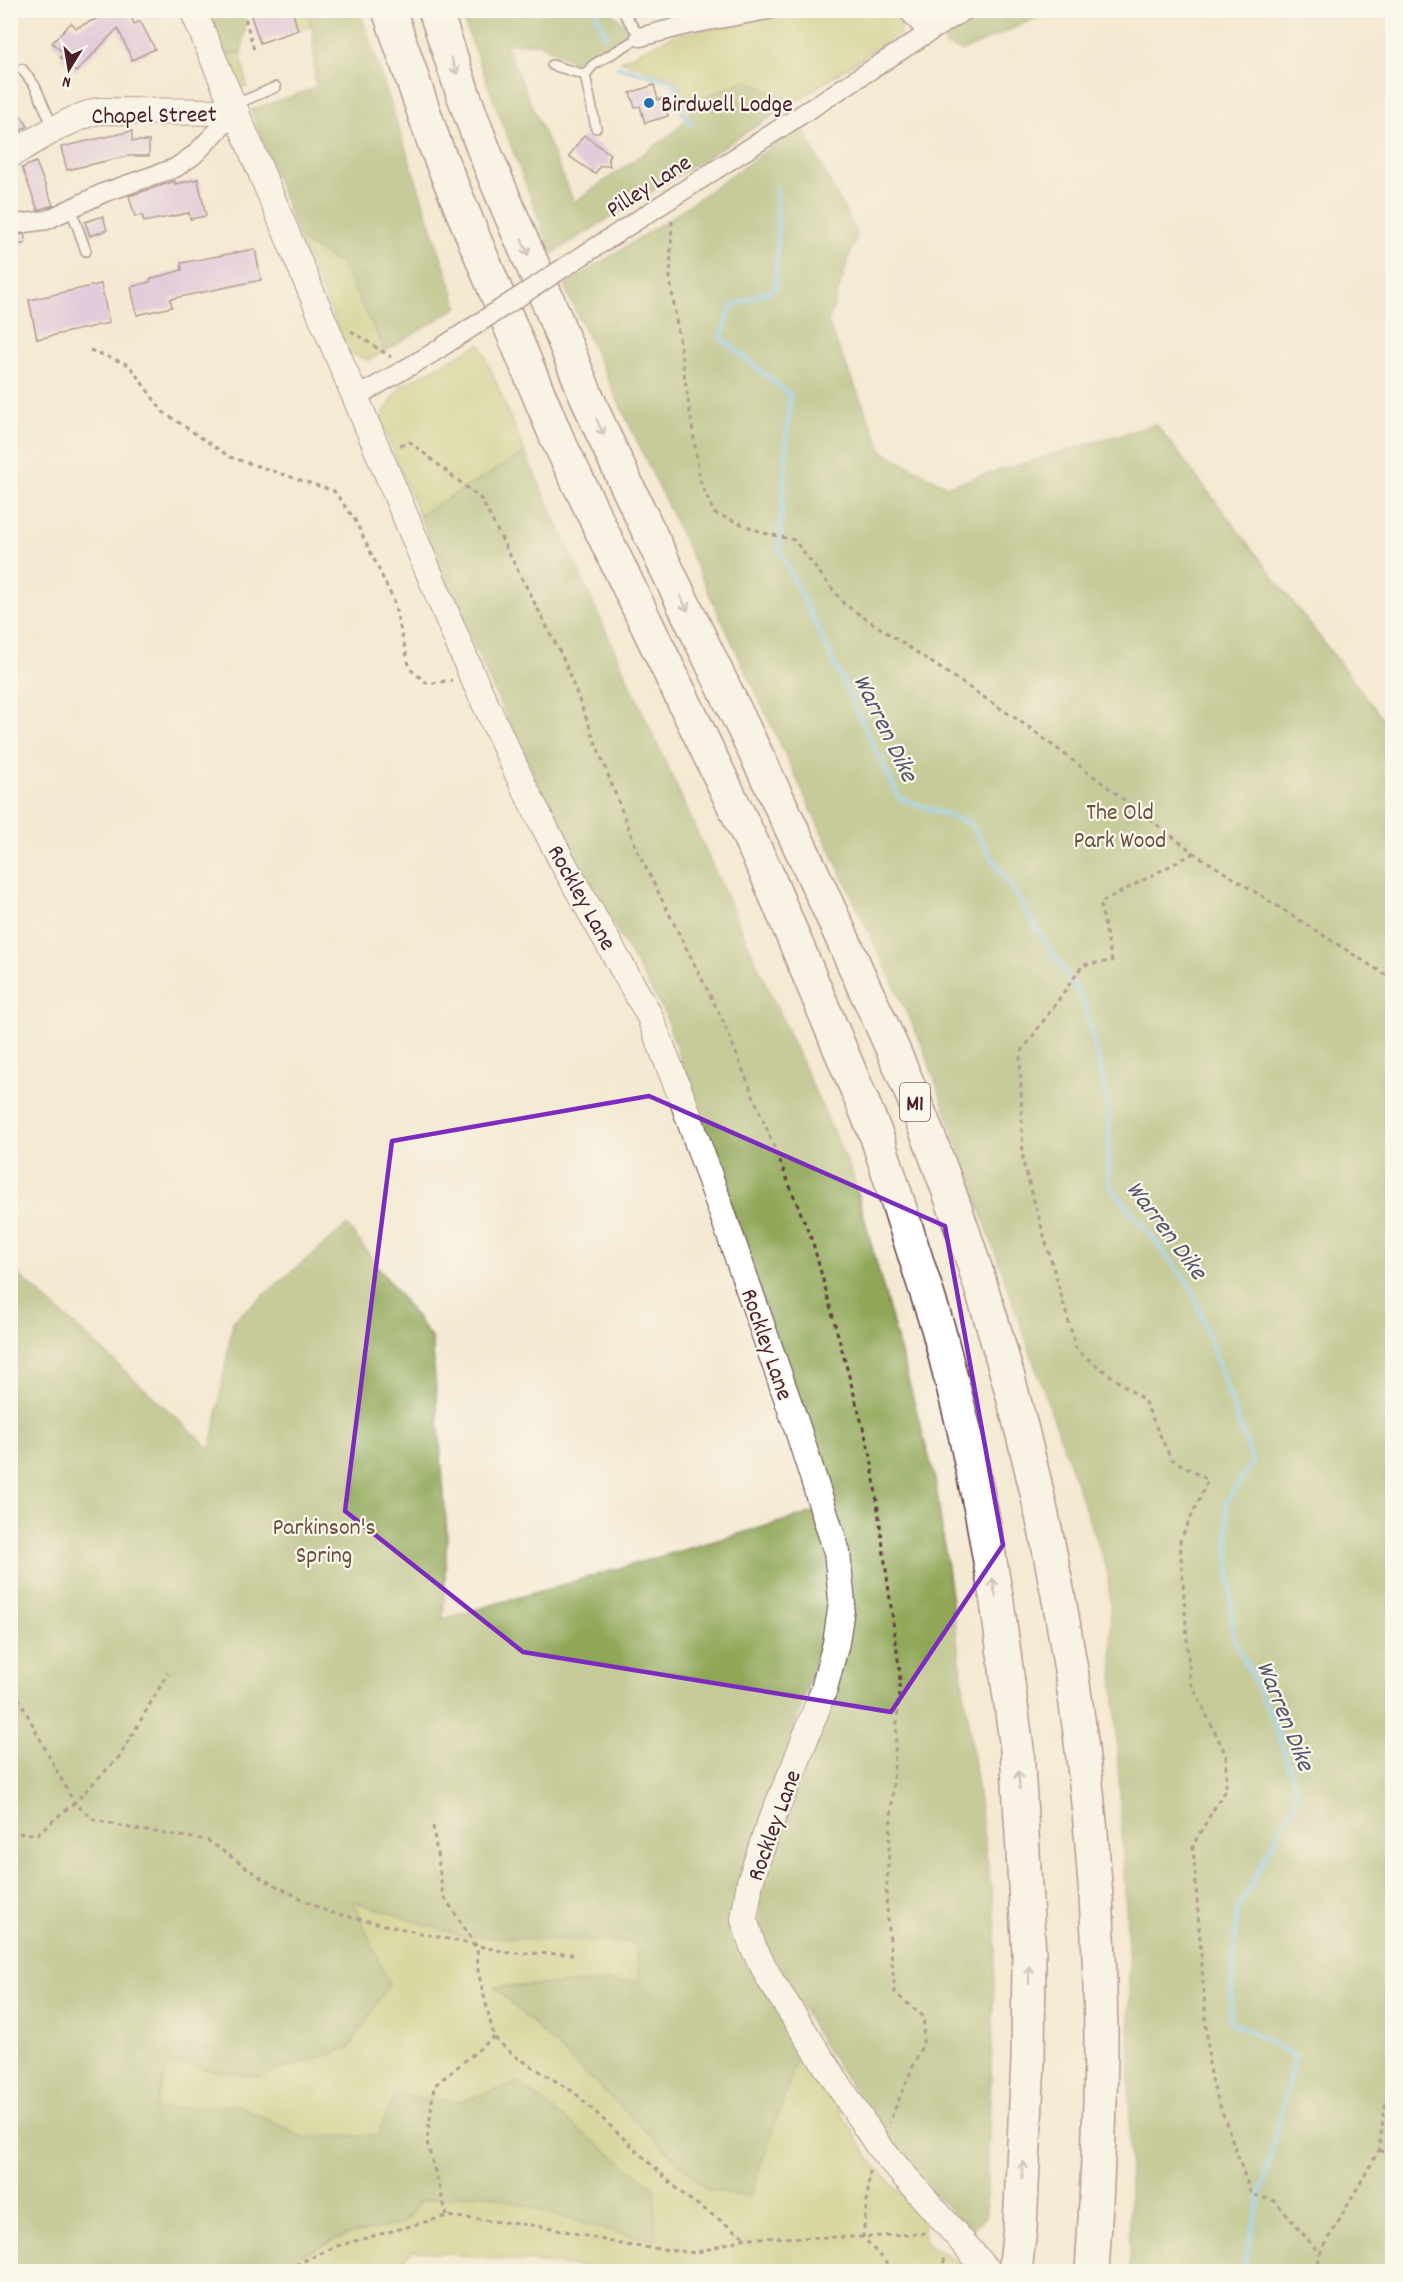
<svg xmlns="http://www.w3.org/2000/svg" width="1403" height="2282" viewBox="0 0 1403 2282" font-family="Dekko,sans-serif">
<rect width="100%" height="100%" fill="#fbf7ec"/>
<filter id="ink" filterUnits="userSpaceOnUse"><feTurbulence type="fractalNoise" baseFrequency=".0167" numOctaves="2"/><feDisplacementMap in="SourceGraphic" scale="12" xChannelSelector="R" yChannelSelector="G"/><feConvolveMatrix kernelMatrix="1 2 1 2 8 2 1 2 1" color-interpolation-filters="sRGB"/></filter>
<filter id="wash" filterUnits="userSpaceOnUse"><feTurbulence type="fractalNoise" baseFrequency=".008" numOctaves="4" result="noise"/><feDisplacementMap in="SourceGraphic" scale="24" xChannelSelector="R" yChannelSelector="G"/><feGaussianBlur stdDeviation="1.35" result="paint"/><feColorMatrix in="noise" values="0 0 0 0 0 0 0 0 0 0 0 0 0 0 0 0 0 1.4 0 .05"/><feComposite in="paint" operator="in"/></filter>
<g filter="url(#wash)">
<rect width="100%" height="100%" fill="#f4e9d2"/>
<g fill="#b5c163" stroke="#807047" stroke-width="1.5">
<path d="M808,10L893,11L905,19L899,34L793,103L768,90L708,96L690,115L684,95L674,79L621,61L675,35Z"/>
<path d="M292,11H308L311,27L298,30Z"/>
<path d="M241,53L247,87L238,88L223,54Z"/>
<path d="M299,239L341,264L386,351L368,360L349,353Z"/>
<path d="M480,344L525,453L419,515L380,419L401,386Z"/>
<path d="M352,1900L461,1936L634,1942L640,1981L495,1987L750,2196L801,2046L871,2161L922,2218L926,2244L957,2261L965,2271L631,2272L413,2250L395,2271H264L346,2235L403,2224L419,2201L482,2193L614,2232L655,2239V2189L518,2083L459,2102L394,2095L379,2136L302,2137L238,2105L154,2110L169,2063L257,2077Z"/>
</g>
<g fill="#90a759" stroke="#6d6342" stroke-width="1.5">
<path d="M205,11H244L246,25L241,53L223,54Z"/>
<path d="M308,11H360L458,307L386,351L341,264L299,239L251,110L315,88L313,33Z"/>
<path d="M460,11H609L634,32L578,65L539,43L505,44L574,202L673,133L708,96L747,80L793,103L552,254Z"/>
<path d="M989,11V10L1052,11L962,51L945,45L944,36L972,18Z"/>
<path d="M801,126L857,234L828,323L883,452L947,486L1156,424L1392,731V2265L1377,2271H1130L1129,1967L1108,1574L924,1049L564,286L672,217Z"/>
<path d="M525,453L852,1173L935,1479L996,1926L986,2216L969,2232L880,2130L820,2040L759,1932L760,1887L836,1689L847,1546L664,1012L570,850L484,669L419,515Z"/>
<path d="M347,1225L432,1339L447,1534L443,1619L815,1512L827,1557L830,1614L784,1762L732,1910L746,1961L801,2046L750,2197L708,2190L494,1987L640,1981L634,1942L461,1936L353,1901L389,1984L349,2048L257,2077L169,2063L154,2110L238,2105L302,2137L378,2136L394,2095L459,2102L518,2083L655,2188V2240L614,2232L482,2193L420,2201L403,2224L346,2235L264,2271H11L10,1267L211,1449L233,1321Z"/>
</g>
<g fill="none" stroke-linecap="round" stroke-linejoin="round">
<g stroke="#67bde4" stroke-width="5">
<path d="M595,10L606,36"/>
<path d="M618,67L672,81L681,96L683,112L691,124"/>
<path d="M776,187L778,225L776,288L732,306L721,338L790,395L779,549L899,798L970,823L1085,1004L1109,1108V1184L1191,1286L1253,1463L1226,1502L1233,1636L1271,1715L1299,1795L1237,1911L1230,2021L1295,2056L1242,2272"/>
</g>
</g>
<g id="blocks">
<g fill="#cca7e5">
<path d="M105,10H135L130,15L134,24L140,21L155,49L132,60L118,28L76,72L60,57L64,53L52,43L71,23L76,28L98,18L97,15Z"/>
<path d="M249,10H292L298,30L260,43Z"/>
<path d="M654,85L658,100L663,98L668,116L645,123L640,106L635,107L630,93Z"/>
<path d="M10,100L28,126L10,137Z"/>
<path d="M132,131V141H149V156H128L67,170L61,147Z"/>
<path d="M584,135L610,154L608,158L610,166H600L595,174L569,156Z"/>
<path d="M36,162L53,205L38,210L22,168Z"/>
<path d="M198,179L206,216L190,219L189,213L144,222L142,215L135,217L129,196L175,181V184Z"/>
<path d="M103,216L107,230L90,236L85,222Z"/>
<path d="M24,234L26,243L10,247V236Z"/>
<path d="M255,249L261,280L170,299L172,307L137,315L131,287L150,282V279L182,270L181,263Z"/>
<path d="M101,284L109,323L37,339L29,300Z"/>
</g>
</g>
</g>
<g filter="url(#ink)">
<use href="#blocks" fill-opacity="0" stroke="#643d44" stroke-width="1.5"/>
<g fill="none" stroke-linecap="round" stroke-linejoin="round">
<g stroke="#643d44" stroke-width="12">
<g id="lane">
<path d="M552,65L585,75"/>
<path d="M22,69L35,86L53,127"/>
<path d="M585,75L593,65L640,37L625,15L626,10"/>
<path d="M585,75L596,128"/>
<path d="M236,104L276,87"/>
<path d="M71,209L86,251"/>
</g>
</g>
<g stroke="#643d44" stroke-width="21">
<g id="street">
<path d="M907,10L928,33"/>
<path d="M640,37L687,25L768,10"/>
<path d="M10,225L47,220L103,193L175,168L194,155L236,112"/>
<path d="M588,252L928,33L966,10"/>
<path d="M355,398L431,354"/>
</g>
</g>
<g stroke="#643d44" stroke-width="28">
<g id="secondary">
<path d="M193,10L471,673L524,787L563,863L649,1015L683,1101L795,1421L837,1552L842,1602L836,1643L824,1689L795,1765L768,1828L750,1882L744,1919L753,1947L771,1981L879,2147L989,2272"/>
<path d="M10,155C39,138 66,120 98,111L236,112"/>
</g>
</g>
<g stroke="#643d44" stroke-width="36">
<g id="highway">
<path d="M389,10L435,145L556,436L766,872L877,1137L938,1328L964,1429L982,1515L997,1602L1017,1749L1029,1954L1028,2060L1020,2228L1015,2272"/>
<path d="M435,10C448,48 460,87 474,124C496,184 523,242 548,301C566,345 583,390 603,434C688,619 782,800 864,987C881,1023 898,1060 913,1097C1032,1392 1098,1713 1101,2032C1101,2112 1097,2192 1092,2272"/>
</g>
</g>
<g stroke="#643d44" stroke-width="3" stroke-dasharray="4.5 4.5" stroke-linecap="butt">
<path d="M243,10L254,50"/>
<path d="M672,221L670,278L700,480L714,513L764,533L794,540L844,604L1030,728L1194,853L1392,979"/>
<path d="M351,331L391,357"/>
<path d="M90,350L129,365L163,412L230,457L334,491L355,520L393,599L410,669L428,684L452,680"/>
<path d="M400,445L410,442L481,499L563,658L637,850L723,1021L813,1243L871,1457L900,1674L886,1898L895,1993L924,2017L923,2043L889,2123"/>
<path d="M1194,853L1100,903L1112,961L1083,965L1020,1054L1023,1162L1077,1351L1144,1400L1171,1459L1208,1480L1180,1541L1190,1681L1226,1755V1788L1193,1845L1210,2077L1251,2194L1275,2201L1320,2254"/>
<path d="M10,1682L74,1803L120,1756L168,1673"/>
<path d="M433,1826L443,1895L477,1947L478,1971L494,2037L512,2054L575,2093L685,2196L746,2238"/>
<path d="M10,1833L37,1834L74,1803L95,1820L134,1829L207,1840L263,1879L328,1912L510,1953L573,1954"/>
<path d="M1379,2150L1392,2156"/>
<path d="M870,2171L863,2237L894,2272"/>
<path d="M447,2216L427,2142L434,2086L494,2037"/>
<path d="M279,2272L337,2246L447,2216L548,2227L625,2245L695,2253L746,2238L863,2237L927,2233"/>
<path d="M942,2272L945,2256"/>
<path d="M1317,2272L1320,2254L1379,2150L1392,2056"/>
</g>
<use href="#lane" stroke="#fff" stroke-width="9"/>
<use href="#street" stroke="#fff" stroke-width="18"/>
<use href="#secondary" stroke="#fff" stroke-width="26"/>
<use href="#highway" stroke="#fff" stroke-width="33"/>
<g stroke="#643d44" stroke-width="21" stroke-linecap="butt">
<path id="street-bridge" d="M431,354L588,252"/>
</g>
<use href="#street-bridge" stroke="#fff" stroke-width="18"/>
</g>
<defs><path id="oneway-shaft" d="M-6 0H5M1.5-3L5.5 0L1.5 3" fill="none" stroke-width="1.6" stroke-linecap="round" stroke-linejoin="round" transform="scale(1.5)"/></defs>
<g stroke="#ae9aa0">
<use href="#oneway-shaft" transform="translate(454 66) rotate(71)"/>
<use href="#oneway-shaft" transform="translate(525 247) rotate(67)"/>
<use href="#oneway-shaft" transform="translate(600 427) rotate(66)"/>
<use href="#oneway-shaft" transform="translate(684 603) rotate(64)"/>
<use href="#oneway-shaft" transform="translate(994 1587) rotate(-100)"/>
<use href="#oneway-shaft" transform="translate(1019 1780) rotate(-94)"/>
<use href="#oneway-shaft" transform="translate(1029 1975) rotate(-90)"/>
<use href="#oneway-shaft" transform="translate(1023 2170) rotate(-87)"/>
</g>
</g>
<path d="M0 0H1403V2282H0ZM649,1096L945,1226L1003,1545L891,1712L523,1652L345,1511L392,1141Z" fill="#f4e9d2" fill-opacity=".55" fill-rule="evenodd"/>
<path fill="none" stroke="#7b2cbf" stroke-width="4.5" stroke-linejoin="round" d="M649,1096L945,1226L1003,1545L891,1712L523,1652L345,1511L392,1141Z"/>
<circle fill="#1f6fb2" stroke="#fbf7ec" stroke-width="2" cx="649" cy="103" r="6"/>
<g text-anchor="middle" stroke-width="4.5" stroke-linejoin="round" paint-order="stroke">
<rect fill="#fbf7ec" stroke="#7f6065" stroke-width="1.5" x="900" y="1083" width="30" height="38" rx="4.5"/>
<g font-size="22" font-weight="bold" fill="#4a1f2b">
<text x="915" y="1110">M1</text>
</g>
<g font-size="24" fill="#4a1f2b" stroke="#fbf7ec" text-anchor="start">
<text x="661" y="111">Birdwell Lodge</text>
</g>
<g font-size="24" fill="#4a1f2b" stroke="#fbf7ec">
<text transform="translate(154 114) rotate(-1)" y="8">Chapel Street</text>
<text transform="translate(648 185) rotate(-33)" y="8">Pilley Lane</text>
<text transform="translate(583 897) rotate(61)" y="8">Rockley Lane</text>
<text transform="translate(768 1344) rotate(71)" y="8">Rockley Lane</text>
<text transform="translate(773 1825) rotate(-70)" y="8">Rockley Lane</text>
</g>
<g font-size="24" fill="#6a503c" stroke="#fbf7ec">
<text x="1120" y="819">The Old<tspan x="1120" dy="28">Park Wood</tspan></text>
<text x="324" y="1534">Parkinson's<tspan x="324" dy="28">Spring</tspan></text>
</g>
<g font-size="26" font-style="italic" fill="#54566c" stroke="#fbf7ec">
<text transform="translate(887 727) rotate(64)" y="9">Warren Dike</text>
<text transform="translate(1168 1229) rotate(53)" y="9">Warren Dike</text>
<text transform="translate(1287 1715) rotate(68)" y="9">Warren Dike</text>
</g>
</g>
<rect width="1403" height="2282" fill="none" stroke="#fbf7ec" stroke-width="36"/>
<g transform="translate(69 69) rotate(191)" stroke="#fbf7ec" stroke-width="4.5" paint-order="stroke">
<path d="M0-4.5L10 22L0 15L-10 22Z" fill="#4a1f2b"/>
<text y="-9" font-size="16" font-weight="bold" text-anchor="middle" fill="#4a1f2b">N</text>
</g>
</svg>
